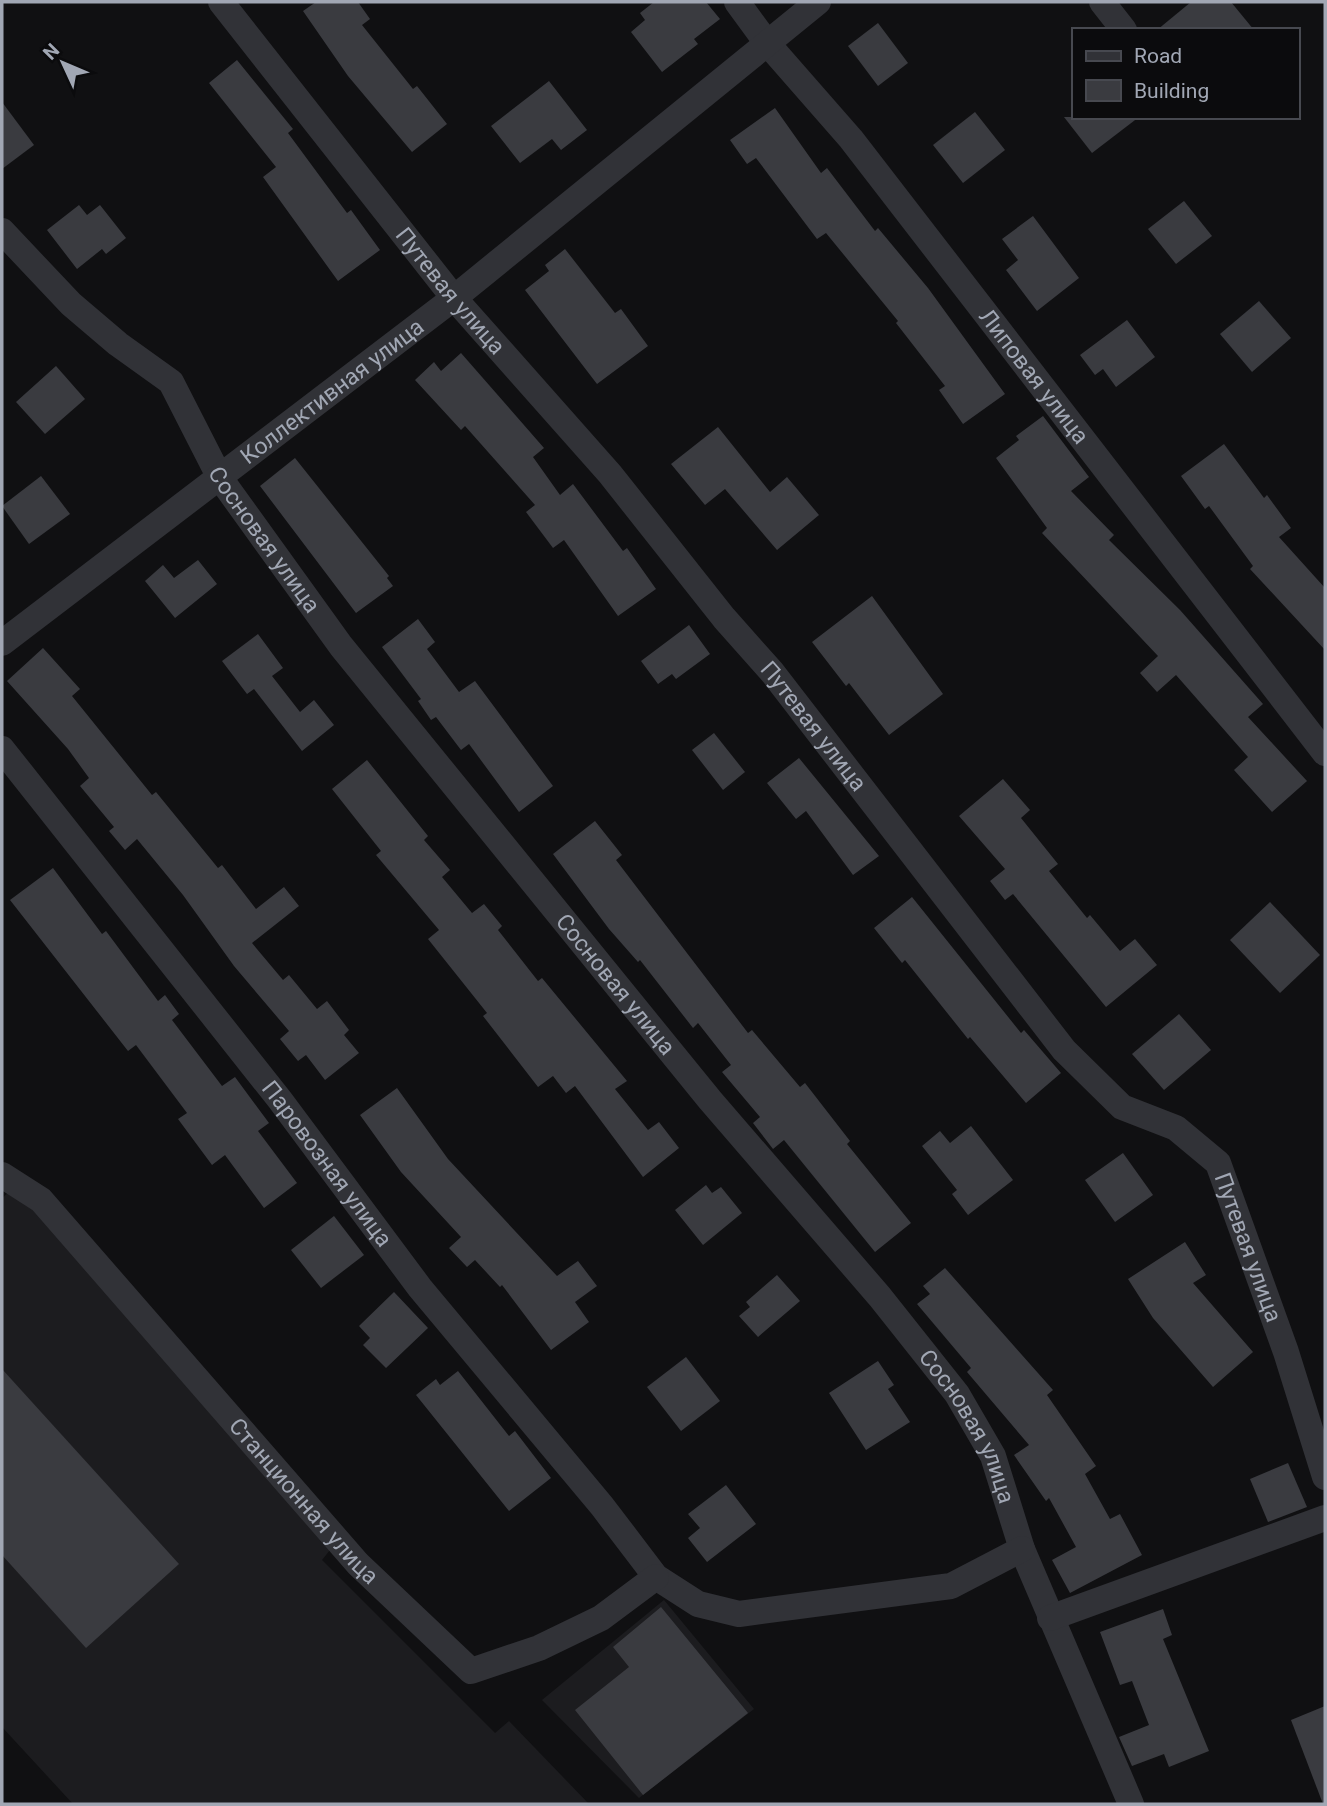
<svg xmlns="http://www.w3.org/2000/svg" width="1327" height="1806" viewBox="0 0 1327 1806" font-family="Roboto,sans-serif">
<rect width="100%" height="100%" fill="#101012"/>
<g fill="#1c1c1f">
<path d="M9,1192L44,1216L334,1545L322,1560L495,1733L509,1721L589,1804H73L2,1727V1198Z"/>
<path d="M664,1600L754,1709L639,1798L542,1700Z"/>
</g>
<g fill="#3a3b40">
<path d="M316,2H358L370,19L362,25L413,89L417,86L447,124L412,152L348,76L303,11Z"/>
<path d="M654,2H706L720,19L694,39L698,44L662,72L631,32L645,20L640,13Z"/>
<path d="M1191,2H1231L1254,30H1157Z"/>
<path d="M878,23L908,63L878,86L848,46Z"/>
<path d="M237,60L293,129L288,133L347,213L351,210L380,250L338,281L263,177L276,167L209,83Z"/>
<path d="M549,81L587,130L561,150L552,139L520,163L491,126Z"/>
<path d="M2,102L34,145L2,169Z"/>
<path d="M775,108L821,173L827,168L875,231L878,228L928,288L1005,394L963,424L939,390L945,386L896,323L898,321L826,233L817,239L756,158L747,164L730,140Z"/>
<path d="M975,112L1005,150L963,183L933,145Z"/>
<path d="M1064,117H1139L1092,153Z"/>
<path d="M1184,201L1212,236L1176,264L1148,229Z"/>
<path d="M79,205L87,215L100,205L126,238L106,254L102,249L77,269L47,230Z"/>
<path d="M1033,216L1079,278L1037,311L1006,270L1018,260L1002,239Z"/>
<path d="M565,249L615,313L621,309L648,346L597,384L525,290L549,271L545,265Z"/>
<path d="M1259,301L1291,338L1252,372L1220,334Z"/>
<path d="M1127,320L1155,357L1116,387L1103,369L1095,375L1080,355Z"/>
<path d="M461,353L544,448L533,457L560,495L573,484L623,551L627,548L656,589L618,616L564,540L553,548L526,512L535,505L465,426L461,430L415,380L434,362L441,371Z"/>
<path d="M56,366L85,399L45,434L16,402Z"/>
<path d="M1043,416L1089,477L1071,491L1114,535L1109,540L1180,610L1263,704L1248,717L1307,781L1272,812L1234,770L1248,757L1176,675L1157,692L1140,673L1158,656L1042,533L1047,528L996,458L1019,440L1016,436Z"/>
<path d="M718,427L770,492L787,477L819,515L777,550L725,489L705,505L671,464Z"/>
<path d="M1224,444L1264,498L1267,495L1291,528L1279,537L1325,588V650L1250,569L1253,566L1209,506L1205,509L1181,476Z"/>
<path d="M295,458L389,576L387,578L393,586L356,613L260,486Z"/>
<path d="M41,476L70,514L29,544L2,506Z"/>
<path d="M198,560L217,584L175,618L145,581L163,565L174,578Z"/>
<path d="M872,596L943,694L889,735L849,683L846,686L812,642Z"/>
<path d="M418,619L435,642L427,649L459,692L475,681L553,786L519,812L469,744L461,750L436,717L431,720L418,701L421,699L382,647Z"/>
<path d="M689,625L710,654L676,679L672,674L658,684L641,661Z"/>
<path d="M258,634L283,668L272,676L300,712L314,700L334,725L302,751L254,689L247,694L222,661Z"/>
<path d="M43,648L80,689L72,696L152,795L156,792L218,868L222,865L256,909L284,887L299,906L252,943L283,980L289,975L317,1009L327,1001L349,1030L344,1035L359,1053L325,1080L306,1055L298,1061L280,1039L289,1031L234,966L183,895L137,839L125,850L109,831L114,827L80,786L89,778L68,749L7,681Z"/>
<path d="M714,733L745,772L723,790L692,750Z"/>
<path d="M799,758L879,856L853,875L806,811L796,819L767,783Z"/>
<path d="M367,760L428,836L424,840L450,870L442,877L472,913L484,904L502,926L498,930L538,981L542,978L627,1081L615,1089L648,1130L659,1122L679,1148L643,1177L575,1086L566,1093L553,1076L538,1087L483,1016L487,1013L428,939L439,930L376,855L381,851L332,789Z"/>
<path d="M1003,779L1030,810L1021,818L1058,864L1049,871L1087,918L1090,915L1120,951L1135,939L1157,965L1106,1007L1013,894L1005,900L990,881L1005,869L959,816Z"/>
<path d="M595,821L622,855L616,860L748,1033L752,1030L800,1087L805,1083L850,1141L847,1144L911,1223L875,1252L784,1140L773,1149L753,1123L760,1117L722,1072L731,1065L698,1023L693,1028L640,960L638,962L609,929L553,854Z"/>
<path d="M53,868L102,934L106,931L158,1001L165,995L179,1014L172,1020L222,1086L235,1077L269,1123L258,1131L297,1183L264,1208L225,1155L212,1165L178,1119L187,1113L136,1045L128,1051L10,900Z"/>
<path d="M912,897L1021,1033L1024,1030L1061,1073L1026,1103L970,1037L968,1039L905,960L902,963L874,928Z"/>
<path d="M1270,902L1320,955L1280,993L1230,940Z"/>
<path d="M1179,1014L1211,1050L1164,1090L1132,1054Z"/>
<path d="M397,1088L448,1159L557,1276L578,1261L597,1286L575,1302L589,1322L551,1350L502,1285L500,1287L475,1260L467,1267L449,1248L461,1237L401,1172L360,1115Z"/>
<path d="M971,1126L1013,1180L968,1215L952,1194L957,1190L922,1146L940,1131L950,1143Z"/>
<path d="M1123,1153L1153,1195L1115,1222L1085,1180Z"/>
<path d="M706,1185L712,1193L721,1187L742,1213L703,1245L675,1210Z"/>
<path d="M334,1216L364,1255L321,1288L291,1250Z"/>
<path d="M1185,1242L1206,1275L1193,1283L1253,1352L1213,1387L1153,1318L1128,1279Z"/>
<path d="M945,1268L1053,1390L1047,1395L1096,1466L1085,1474L1110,1519L1120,1514L1142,1555L1070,1593L1052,1560L1076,1547L1049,1498L1046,1501L1014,1455L1029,1445L967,1372L971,1368L917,1304L930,1294L923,1286Z"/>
<path d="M777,1275L800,1301L758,1337L739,1316L750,1307L746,1302Z"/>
<path d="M394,1292L428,1328L386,1368L363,1345L370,1338L359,1326Z"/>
<path d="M686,1357L720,1401L681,1431L647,1387Z"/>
<path d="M878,1361L894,1385L888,1389L910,1422L866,1450L829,1393Z"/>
<path d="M2,1369L179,1564L86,1648L2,1555Z"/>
<path d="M458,1371L509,1436L515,1431L551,1478L509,1511L416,1395L436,1379L440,1385Z"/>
<path d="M1288,1463L1307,1507L1268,1522L1250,1479Z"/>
<path d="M726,1485L756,1524L707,1562L688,1538L700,1528L688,1514Z"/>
<path d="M661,1607L748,1713L643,1795L575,1710L629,1667L613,1647Z"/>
<path d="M1163,1609L1172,1635L1163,1639L1209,1751L1169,1767L1164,1754L1132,1766L1119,1737L1149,1725L1132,1681L1120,1685L1100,1632Z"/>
<path d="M1325,1706V1804H1323L1291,1720Z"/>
</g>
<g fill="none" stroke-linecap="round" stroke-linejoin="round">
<g stroke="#313237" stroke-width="26">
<path id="s1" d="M221,2L454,298L610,474L724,618L772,672L1064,1050L1122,1107L1176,1128L1218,1163L1286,1352L1325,1477"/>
<path id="s2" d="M737,2L767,43L851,139L1325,753"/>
<path d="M1102,2L1124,30"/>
<path id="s3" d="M2,231L71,304L118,344L171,382L220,478L341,646L710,1100L880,1297L957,1394L993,1456L1022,1549L1131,1804"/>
<path id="s4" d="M2,643L454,298L818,2"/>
<path id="s5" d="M2,749L280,1100L420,1288L602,1506L656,1577L698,1604L739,1614L951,1586L1022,1549"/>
<path id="s6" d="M2,1175L41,1200L358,1564L471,1671L539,1648L601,1618L656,1577"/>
<path d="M1050,1618L1325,1518"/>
</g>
</g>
<g text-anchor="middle" stroke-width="6" stroke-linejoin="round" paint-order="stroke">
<g font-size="23" fill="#a1a7b4" stroke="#0b0b0d">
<text dy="8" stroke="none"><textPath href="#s1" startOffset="369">Путевая улица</textPath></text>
<text dy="8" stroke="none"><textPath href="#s2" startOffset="478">Липовая улица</textPath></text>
<text dy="8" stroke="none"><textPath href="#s4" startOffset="415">Коллективная улица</textPath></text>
<text dy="8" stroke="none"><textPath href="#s3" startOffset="411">Сосновая улица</textPath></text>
<text dy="8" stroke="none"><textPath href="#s1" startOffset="936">Путевая улица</textPath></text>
<text dy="8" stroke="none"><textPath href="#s3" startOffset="978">Сосновая улица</textPath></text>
<text dy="8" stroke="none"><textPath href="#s5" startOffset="527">Паровозная улица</textPath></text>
<text dy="8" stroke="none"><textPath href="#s1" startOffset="1629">Путевая улица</textPath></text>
<text dy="8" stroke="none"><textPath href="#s3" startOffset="1545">Сосновая улица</textPath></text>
<text dy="8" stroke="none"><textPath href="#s6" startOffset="446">Станционная улица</textPath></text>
</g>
</g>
<rect width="1327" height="1806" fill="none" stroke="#a1a7b4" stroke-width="7"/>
<rect x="1072" y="28" width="228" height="91" fill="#0b0b0d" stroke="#474950" stroke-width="2"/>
<rect x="1086" y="51" width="35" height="10" fill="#313237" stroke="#474950" stroke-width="2"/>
<text x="1134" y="63" font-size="21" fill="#a1a7b4">Road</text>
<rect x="1086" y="80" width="35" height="21" fill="#3a3b40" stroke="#474950" stroke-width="2"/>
<text x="1134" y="98" font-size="21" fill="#a1a7b4">Building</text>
<g transform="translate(63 63) rotate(314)" stroke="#0b0b0d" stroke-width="5" paint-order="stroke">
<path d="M0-5L12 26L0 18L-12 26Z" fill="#a1a7b4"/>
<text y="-10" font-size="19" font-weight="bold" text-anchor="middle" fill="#a1a7b4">N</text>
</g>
</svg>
